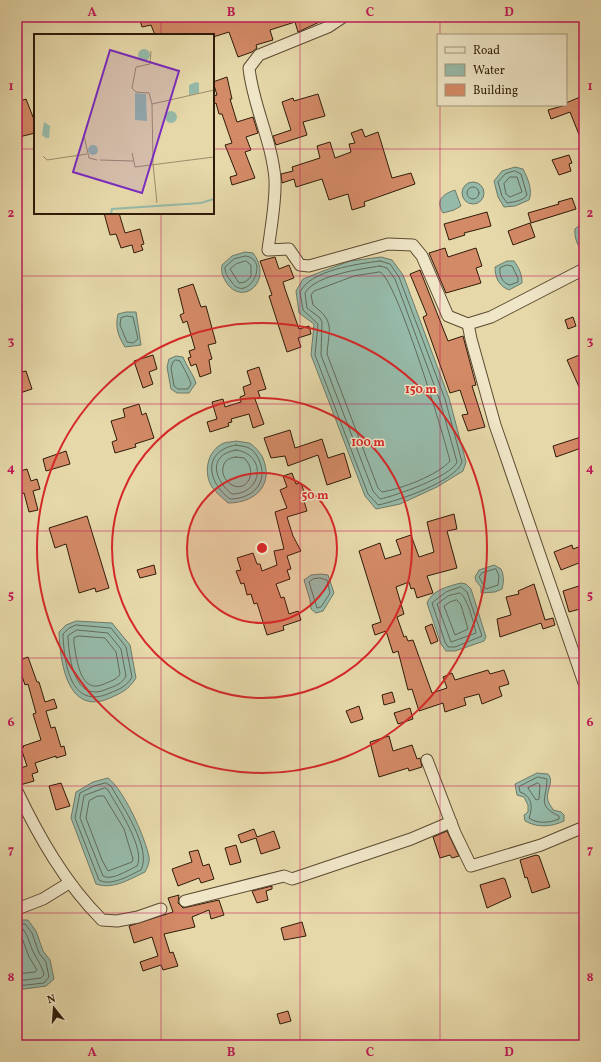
<svg xmlns="http://www.w3.org/2000/svg" width="601" height="1062" viewBox="0 0 601 1062" font-family="Vollkorn,serif">
<rect width="100%" height="100%" fill="#e6d8a9"/>
<filter id="stains"><feTurbulence type="fractalNoise" baseFrequency=".005" numOctaves="4"/><feColorMatrix values="0 0 0 0 .2 0 0 0 0 .09 0 0 0 0 .02 0 0 0 .5 -.17"/></filter>
<radialGradient id="worn" r=".72"><stop offset=".6" stop-color="#630" stop-opacity="0"/><stop offset="1" stop-color="#630" stop-opacity=".3"/></radialGradient>
<g fill="#96baa9" stroke="#6d7a69">
<path d="M515,167L523,169C528,179 533,190 529,200L515,206L504,207L498,197L494,181L502,171Z"/>
<circle cx="473" cy="193" r="11"/>
<path d="M455,190L461,206L454,210L443,213C435,200 443,194 455,190Z"/>
<path d="M584,221V253C578,247 574,238 575,229Z"/>
<path d="M245,252L253,253C274,280 243,308 226,282C222,275 221,272 222,265L232,256Z"/>
<path d="M381,257L392,260L403,275L449,398L466,462L463,471L437,487L400,504L376,509L365,496L311,355L314,324L299,313L296,291L303,279L323,271L350,261Z"/>
<path d="M507,261H514C519,268 522,274 522,283L509,290C499,286 495,278 495,267Z"/>
<path d="M126,312H136L141,345L125,347C118,336 115,327 118,314Z"/>
<path d="M176,356L183,357C186,365 194,376 196,383L189,393H177L171,389L167,367L169,359Z"/>
<path d="M236,441C240,442 245,442 249,443C254,445 259,452 262,456C275,484 256,503 228,503C223,498 216,493 212,487C203,473 207,450 224,443C227,442 232,442 236,441Z"/>
<path d="M494,565L501,569C504,576 504,581 502,589L495,592L481,593V587L476,581L475,577L479,570Z"/>
<path d="M321,574L328,575L334,593L323,611L316,613L311,609L310,600L304,580L311,575Z"/>
<path d="M461,583L466,584L471,589L486,637L484,641L455,651H446L441,644L427,603C432,590 449,586 461,583Z"/>
<path d="M76,621L112,623L130,645L136,678C128,690 123,692 110,698C67,717 60,661 59,632L66,625Z"/>
<path d="M537,773L548,774C555,782 545,791 548,801C549,804 552,807 553,810L561,812L564,815V821C551,827 538,828 525,821L524,815L528,812V805L524,797L517,795L515,784Z"/>
<path d="M108,778C124,790 145,837 149,857C150,862 147,868 145,872C130,879 113,890 96,884L71,818L76,792L93,782Z"/>
<path d="M17,920H28L36,931L43,951L50,960L54,979L46,986L17,990Z"/>
</g>
<g fill="none" stroke-linecap="round" stroke-linejoin="round">
<g stroke="#626a59" stroke-width="1">
<path d="M515,171L521,174L527,195C523,201 513,202 507,203L502,196L498,182L505,174Z"/>
<path d="M510,177H517L522,192L510,197L506,194L504,184Z"/>
<circle cx="473" cy="193" r="6"/>
<path d="M246,256C272,260 246,306 231,281C227,276 225,273 225,267L234,259Z"/>
<path d="M246,261L251,265V277L245,282L239,283L230,269L236,264Z"/>
<path d="M380,261L390,264L399,277L445,399L462,462C456,481 398,501 378,505L368,494L315,355L318,324L303,310L300,292C311,270 357,264 380,261Z"/>
<path d="M507,265L512,266L518,278V282L510,285C502,283 499,275 500,268Z"/>
<path d="M380,266L387,268L395,279L440,401L457,462C452,476 395,496 380,499L373,491L321,355L322,322L320,318L307,308L305,293C315,275 361,269 380,266Z"/>
<path d="M380,272C396,277 444,436 450,461C438,475 401,489 382,492L378,488L327,354C329,328 335,322 313,305L311,295L314,291L354,276Z"/>
<path d="M127,316L133,317L138,339L133,343L127,342L120,325L121,318Z"/>
<path d="M176,360L180,361C183,367 190,379 191,384L188,389H178L174,386L171,368L173,362Z"/>
<path d="M236,445C240,446 245,446 249,448C253,450 257,455 259,460C269,482 253,499 230,499C207,482 202,451 236,445Z"/>
<path d="M236,450C267,454 263,494 232,494C214,480 207,455 236,450Z"/>
<path d="M236,457L244,458C260,473 244,497 228,482C224,478 222,473 223,468C224,460 229,458 236,457Z"/>
<path d="M496,569L499,576L498,585L486,589L479,577L482,573Z"/>
<path d="M320,578L327,580L330,593L321,607L317,608L309,582L313,579Z"/>
<path d="M461,587L467,592L482,636L455,647H448L445,642L432,603L446,592Z"/>
<path d="M460,593C467,596 474,624 476,633L451,642L437,604L448,596Z"/>
<path d="M457,600L461,605L468,629L455,635L444,606L450,602Z"/>
<path d="M76,625L111,628L126,647L132,677C127,686 120,689 110,693C70,711 64,662 63,634L68,629Z"/>
<path d="M77,630L108,633L121,649L126,676C122,684 115,686 107,689C74,704 69,658 68,636Z"/>
<path d="M79,636L105,638L116,652L120,674C117,680 110,681 104,684C80,695 77,660 74,644V638Z"/>
<path d="M538,777L547,779C547,799 536,805 559,816V819C550,823 537,824 529,818C533,807 532,796 520,792L519,787Z"/>
<path d="M106,783L111,786C122,806 152,848 141,870C130,875 111,887 99,880L75,818L80,793L94,786Z"/>
<path d="M538,783L540,785L539,799L536,800L528,788Z"/>
<path d="M105,788L108,790C117,806 146,849 137,866C128,870 112,881 103,876L80,818L84,796Z"/>
<path d="M98,796H104L124,829L133,859L132,862L108,871L102,860L86,818L89,801Z"/>
<path d="M17,924H25L32,933L39,953L46,962L49,977L44,983L17,986"/>
<path d="M17,929H23C29,937 30,947 35,955C39,963 42,966 44,975L41,978L17,981"/>
<path d="M17,935L22,938L29,957L37,970L35,972L17,974"/>
</g>
</g>
<g fill="#d38a66" stroke="#2f1b09">
<path d="M139,17H205L206,19L213,17H330L298,32L295,22L270,30L273,40L256,45L257,48L252,52L238,57L229,32L213,37V35H155L151,25L142,27Z"/>
<path d="M227,77L232,99H230L237,122L253,117L258,133L246,137L251,150L245,152L255,178L232,185L230,177L237,175L225,145L232,143L222,114H219L216,103L213,105V96L217,95L213,82Z"/>
<path d="M318,94L325,116L303,122L307,135L276,145L273,136L291,130L282,102L293,98L294,101Z"/>
<path d="M580,97L584,107V147L570,112L551,119L548,110L566,105V103Z"/>
<path d="M26,99L35,122V133L19,137L17,128V102Z"/>
<path d="M362,129L365,137L378,132L392,178L411,173L415,184L364,202L365,206L352,210L348,194L329,200L322,179L296,187L294,179L282,183L281,174L293,171L292,167L320,158L317,146L330,142L335,158L351,152L349,144L355,143L351,133Z"/>
<path d="M569,155L572,163L569,164L571,171L559,175L552,160Z"/>
<path d="M572,198L576,209L531,223L528,213L559,204L558,202Z"/>
<path d="M487,212L491,226L464,233L465,235L449,240L444,224Z"/>
<path d="M104,213H119L125,233L140,229L144,244L141,245L143,250L134,253L132,245L121,248L116,234L110,235Z"/>
<path d="M530,223L535,237L513,245L508,231Z"/>
<path d="M445,248L448,257L476,248L482,266L476,268L481,283L446,293L429,253Z"/>
<path d="M275,257L279,269L289,265L294,278L283,282L285,289L299,329L309,326L311,334L298,338L301,347L287,352L269,296L272,295L260,261Z"/>
<path d="M420,270L448,341L463,336L476,385L472,386L485,427L468,431L462,415L468,414L460,390L450,393L423,317L427,315L410,274Z"/>
<path d="M193,284L201,307L206,306L216,343L208,345L212,359L209,360L211,373L200,377L196,364L191,366L188,358L191,357L189,351L195,349L187,321L183,323L180,315L184,313L178,289Z"/>
<path d="M573,317L576,326L568,329L565,320Z"/>
<path d="M582,354L584,359V398L567,360Z"/>
<path d="M153,355L157,369L149,372L153,384L143,388L134,361Z"/>
<path d="M259,367L266,389L258,391L260,397L255,399L264,424L253,428L249,414L231,419L232,422L228,423L229,426L210,432L207,422L217,419L212,402L223,399L225,407L241,402L240,397L245,395L243,387L251,384L247,371Z"/>
<path d="M26,371L32,389L17,394V373Z"/>
<path d="M139,404L142,415L146,413L154,438L135,444L136,447L115,453L112,442L117,440L111,421L125,417L123,409Z"/>
<path d="M290,430L295,448L322,439L328,458L344,453L351,477L327,485L318,455L288,466L285,456L271,458L264,438Z"/>
<path d="M584,436V447L556,457L553,446Z"/>
<path d="M66,451L70,464L46,471L43,459Z"/>
<path d="M27,469L31,481L37,479L40,489L33,491L38,510L29,512L24,493L17,495V472Z"/>
<path d="M292,473L296,484L301,483L307,500L304,501L307,511L287,517L293,536L301,551L287,556L291,569L287,570L290,579L276,584L281,598L284,597L289,614L298,611L301,620L283,626L284,630L267,635L257,603L254,604L251,594L247,595L244,583L241,584L236,571L241,570L237,558L253,553L257,564H260L262,571L277,565L274,551L284,549L275,512L287,508L280,490L287,487L283,476Z"/>
<path d="M454,514L457,529L447,531L457,568L427,576L433,593L417,598L414,588L411,589L409,582L396,587L404,614L397,617L404,637L406,636L408,641L413,640L432,693L447,688L443,677L452,673L455,680L488,670L490,674L504,670L509,684L499,687L502,696L482,704L479,694L464,698L466,705L445,712L443,703L419,711L412,689L408,690L398,651L393,653L386,631L375,635L372,625L381,622L359,551L380,543L385,559L401,554L396,540L411,535L419,557L434,552L427,522Z"/>
<path d="M87,516L109,588L96,592L95,588L79,593L66,544L55,548L49,528Z"/>
<path d="M572,545L573,549L584,545V561L561,570L554,552Z"/>
<path d="M154,565L156,574L140,578L137,570Z"/>
<path d="M534,584L545,620L553,618L555,625L543,629L541,623L500,637L497,619L511,615L506,597L519,594L518,591Z"/>
<path d="M579,586L584,608L569,612L563,591Z"/>
<path d="M432,624L438,641L431,644L425,627Z"/>
<path d="M28,657L37,682H39L45,702L54,699L57,708L46,711L51,728L55,727L61,747L64,746L66,755L56,758V756L35,763L38,772L32,774L34,781L20,785L17,777V769L27,766L21,748L24,747L23,746L41,740L33,714L36,713L28,684L25,685L17,661Z"/>
<path d="M392,692L395,702L384,705L382,695Z"/>
<path d="M359,706L363,719L351,723L346,711Z"/>
<path d="M410,708L413,719L398,724L394,713Z"/>
<path d="M389,736L393,751L412,745L417,759L420,758L422,767L409,771L408,768L379,777L370,742Z"/>
<path d="M61,783L70,806L56,810L49,786Z"/>
<path d="M254,829L257,837L274,831L280,848L261,854L256,838L241,843L238,835Z"/>
<path d="M447,831L459,856L452,858L450,855L440,858L433,837Z"/>
<path d="M236,845L241,862L230,865L225,848Z"/>
<path d="M198,850L203,866L209,864L214,879L201,883L199,878L178,886L172,869L192,862L189,852Z"/>
<path d="M536,855L539,856L550,887L532,893L527,877L525,878L520,860Z"/>
<path d="M503,878L505,879L511,897L487,908L480,885Z"/>
<path d="M272,886V889L266,891L268,900L257,903L252,891Z"/>
<path d="M179,895L178,903L183,908L219,900L224,915L211,919L209,910L192,917L195,927L164,934L170,953L173,952L178,966L163,970L161,965L143,971L140,962L158,956L152,937L134,943L129,926L173,912L168,898Z"/>
<path d="M302,922L306,936L284,940L281,928Z"/>
<path d="M288,1011L291,1021L280,1024L277,1014Z"/>
</g>
<g fill="none" stroke-linecap="round" stroke-linejoin="round">
<g stroke="#5d4a31" stroke-width="13">
<g id="street">
<path d="M343,17L328,27L259,55L249,68C253,106 272,141 275,179C276,202 271,227 268,250L289,249L300,265L309,266L388,244L413,245L422,256L448,316L468,324L491,317L584,269"/>
<path d="M468,324L471,339L495,425L584,683"/>
<path d="M427,760L455,833L471,866L541,845L584,827"/>
<path d="M17,791C39,837 65,883 102,920L117,921L138,917L161,909"/>
<path d="M185,901L284,876L292,879L411,839L451,822"/>
<path d="M17,909L43,899L69,883"/>
</g>
</g>
<use href="#street" stroke="#efe6c7" stroke-width="11"/>
</g>
<path fill="none" stroke="#c2185b" stroke-width="1" stroke-opacity="0.55" d="M161,17V35M300,17V1045M440,17V35M440,105V1045M17,149H35M213,149H584M161,213V1045M17,276H584M17,404H584M17,531H584M17,658H584M17,786H584M17,913H584"/>
<circle cx="262" cy="548" r="75" fill="#d62828" fill-opacity=".12"/>
<g fill="none" stroke="#d62828" stroke-width="2">
<circle cx="262" cy="548" r="75"/>
<circle cx="262" cy="548" r="150"/>
<circle cx="262" cy="548" r="225"/>
</g>
<g transform="translate(34 34)">
<rect width="180" height="180" fill="#e6d8a9"/>
<path d="M104 21a6 6 0 1 1 12 0a6 6 0 1 1-12 0ZM162,48L165,49V59L155,61V51ZM101,59L112,60L113,87L101,86ZM131 83a6 6 0 1 1 12 0a6 6 0 1 1-12 0ZM10,88L16,92L15,104H12L8,101ZM54 116a5 5 0 1 1 10 0a5 5 0 1 1-10 0Z" fill="#96baa9"/>
<path fill="none" stroke="#96baa9" stroke-width="2" d="M77,180L78,175L167,169L180,165"/>
<path fill="none" stroke="#9d8c69" stroke-width="1" d="M117,17L116,30L102,33L98,54L102,58L115,59L118,70L180,56M118,70L119,130L123,169M50,102L55,124L63,126M98,119L101,133L180,123M9,122L13,126L53,120M66,126L99,127"/>
<path fill="#7b2cbf" fill-opacity="0.15" stroke="#7b2cbf" stroke-width="2" d="M76,16L145,37L108,159L39,138Z"/>
<rect width="180" height="180" fill="none" stroke="#2f1b09" stroke-width="2"/>
</g>
<circle cx="262" cy="548" r="6" fill="#d62828" stroke="#efe6c7" stroke-width="2"/>
<g font-size="12" text-anchor="middle" font-weight="bold" fill="#d62828" stroke="#efe6c7" stroke-width="3" stroke-linejoin="round" paint-order="stroke">
<text x="421" y="393">150 m</text>
<text x="368" y="446">100 m</text>
<text x="315" y="499">50 m</text>
</g>
<rect width="601" height="1062" fill="none" stroke="#e6d8a9" stroke-width="44"/>
<rect x="437" y="34" width="130" height="72" fill="#efe6c7" stroke="#a2957b"/>
<rect x="445" y="47" width="20" height="6" fill="#efe6c7" stroke="#a2957b"/>
<text x="473" y="54" font-size="12" fill="#2f1b09">Road</text>
<rect x="445" y="64" width="20" height="12" fill="#96baa9" stroke="#a2957b"/>
<text x="473" y="74" font-size="12" fill="#2f1b09">Water</text>
<rect x="445" y="84" width="20" height="12" fill="#d38a66" stroke="#a2957b"/>
<text x="473" y="94" font-size="12" fill="#2f1b09">Building</text>
<g transform="translate(54 1008) rotate(343)" stroke="#efe6c7" stroke-width="3" paint-order="stroke">
<path d="M0-3L7 15L0 10L-7 15Z" fill="#2f1b09"/>
<text y="-6" font-size="11" font-weight="bold" text-anchor="middle" fill="#2f1b09">N</text>
</g>
<rect x="22" y="22" width="557" height="1018" fill="none" stroke="#c2185b" stroke-width="1.5"/>
<g font-size="13" text-anchor="middle" font-weight="bold" fill="#c2185b">
<text x="92" y="16">A</text>
<text x="231" y="16">B</text>
<text x="370" y="16">C</text>
<text x="509" y="16">D</text>
<text x="11" y="90">1</text>
<text x="590" y="90">1</text>
<text x="11" y="217">2</text>
<text x="590" y="217">2</text>
<text x="11" y="345">3</text>
<text x="590" y="345">3</text>
<text x="11" y="472">4</text>
<text x="590" y="472">4</text>
<text x="11" y="599">5</text>
<text x="590" y="599">5</text>
<text x="11" y="726">6</text>
<text x="590" y="726">6</text>
<text x="11" y="854">7</text>
<text x="590" y="854">7</text>
<text x="11" y="981">8</text>
<text x="590" y="981">8</text>
<text x="92" y="1056">A</text>
<text x="231" y="1056">B</text>
<text x="370" y="1056">C</text>
<text x="509" y="1056">D</text>
</g>
<rect width="100%" height="100%" filter="url(#stains)"/>
<rect width="100%" height="100%" fill="url(#worn)"/>
</svg>
